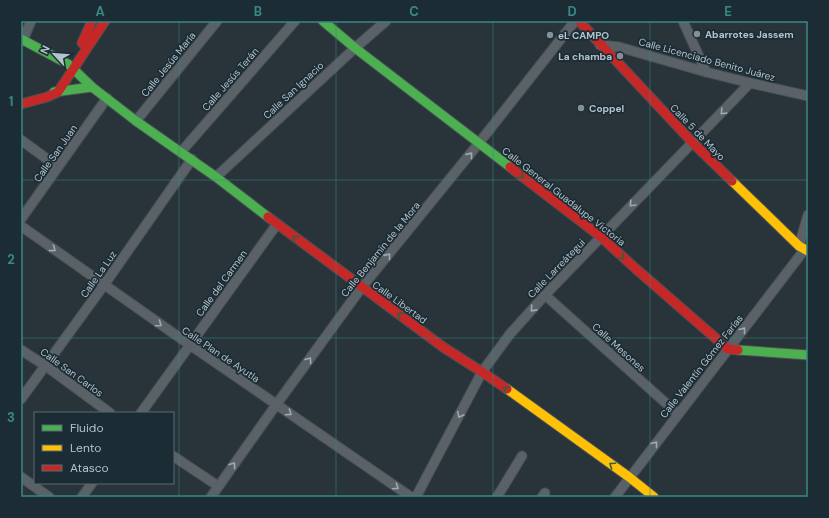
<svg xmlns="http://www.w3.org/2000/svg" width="829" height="518" viewBox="0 0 829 518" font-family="'DM Sans',sans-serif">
<rect width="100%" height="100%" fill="#29343a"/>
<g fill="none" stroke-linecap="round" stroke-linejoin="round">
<g stroke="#485054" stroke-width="11">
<g id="street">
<path d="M683,21L706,72"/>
<path d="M23,40L31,21"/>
<path d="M600,45L619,47L706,72L750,83L808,96"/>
<path d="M136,121L217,21"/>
<path d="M21,140L58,167"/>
<path d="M181,152L295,21"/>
<path d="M216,177L355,48L386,21"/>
<path d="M21,219L107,98"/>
<path d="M21,226L190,345L411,497"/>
<path d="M799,246L808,215"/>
<path d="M545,295L678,414"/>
<path d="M21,350L46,366L110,413"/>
<path d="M21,399L104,285L192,159"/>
<path d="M141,413L277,224"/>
<path d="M173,456L218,486"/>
<path d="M21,477L49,497"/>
<path d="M82,497L92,483"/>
<path d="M211,497L276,405L362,287L479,143L575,21"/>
<path d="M416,497L482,372L510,334L545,295L750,83"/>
<path d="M497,497L522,456"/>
<path d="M542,497L545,493"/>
<path d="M615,497L805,249"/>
</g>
</g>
<g stroke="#485054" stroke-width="11">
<g id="fast">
<path d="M323,21L355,48L510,167"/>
<path d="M21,39L68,64L92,87L136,121L216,177L268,217"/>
<path d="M54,92L92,87"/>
<path d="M738,350L808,355"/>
</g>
</g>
<g stroke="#485054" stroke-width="11">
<g id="slow">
<path d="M732,181L799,246L808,251"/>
<path d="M507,389L629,477L654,497"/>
</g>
</g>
<g stroke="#485054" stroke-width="11">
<g id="jam">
<path d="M579,21L693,143L732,181"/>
<path d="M82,43L92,21"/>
<path d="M21,104L47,97L58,92L105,21"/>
<path d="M510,167L601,237L635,268L728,349L738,350"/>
<path d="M268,217L443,347L482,372L507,389"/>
</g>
</g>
<use href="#street" stroke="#5a6267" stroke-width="9"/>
<use href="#fast" stroke="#4caf50" stroke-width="9"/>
<use href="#slow" stroke="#ffc107" stroke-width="9"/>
<use href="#jam" stroke="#c62828" stroke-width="9"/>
</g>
<defs><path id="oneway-chevron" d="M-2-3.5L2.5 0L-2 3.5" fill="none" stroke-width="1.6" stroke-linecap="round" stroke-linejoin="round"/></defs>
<g stroke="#9daab2">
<use href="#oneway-chevron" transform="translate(723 112) rotate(134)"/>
<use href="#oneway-chevron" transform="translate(470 155) rotate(-51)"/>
<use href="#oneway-chevron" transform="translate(632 204) rotate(134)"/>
<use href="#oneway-chevron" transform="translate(53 249) rotate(36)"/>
<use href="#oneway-chevron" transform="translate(388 256) rotate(-51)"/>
<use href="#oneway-chevron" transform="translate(533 309) rotate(132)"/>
<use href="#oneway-chevron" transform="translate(159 324) rotate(35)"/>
<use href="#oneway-chevron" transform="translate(743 330) rotate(-52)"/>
<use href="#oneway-chevron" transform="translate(309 360) rotate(-54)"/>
<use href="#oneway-chevron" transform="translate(289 413) rotate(34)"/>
<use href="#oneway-chevron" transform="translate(460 415) rotate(117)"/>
<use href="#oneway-chevron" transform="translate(655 444) rotate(-52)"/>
<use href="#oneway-chevron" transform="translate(233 465) rotate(-54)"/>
<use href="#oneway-chevron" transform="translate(396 487) rotate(34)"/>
</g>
<g stroke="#2f6040">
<use href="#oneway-chevron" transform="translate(521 176) rotate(38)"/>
<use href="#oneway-chevron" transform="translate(295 238) rotate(-143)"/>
<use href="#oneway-chevron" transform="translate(622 257) rotate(42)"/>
<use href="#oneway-chevron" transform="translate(400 315) rotate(-144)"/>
<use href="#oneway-chevron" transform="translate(506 389) rotate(-145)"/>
<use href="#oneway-chevron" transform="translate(612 465) rotate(-145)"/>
</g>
<path fill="none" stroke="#388985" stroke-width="1" stroke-opacity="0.55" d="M179,21V497M336,21V497M493,21V497M650,21V497M21,180H808M21,338H808"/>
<g fill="#839098" stroke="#1c2c35" stroke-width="1.5">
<circle cx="697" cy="34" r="4"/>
<circle cx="550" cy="35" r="4"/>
<circle cx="620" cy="56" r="4"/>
<circle cx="581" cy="108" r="4"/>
</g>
<g text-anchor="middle" stroke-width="3.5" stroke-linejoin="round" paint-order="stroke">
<g font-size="10" font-weight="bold" fill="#b3c2cb" stroke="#1c2c35" text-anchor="start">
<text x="705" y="38">Abarrotes Jassem</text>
<text x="558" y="39">eL CAMPO</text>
<text x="612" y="60" text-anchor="end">La chamba</text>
<text x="589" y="112">Coppel</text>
</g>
<g font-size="10" fill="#b3c2cb" stroke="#1c2c35">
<text transform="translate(707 59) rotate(15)" y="4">Calle Licenciado Benito Juárez</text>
<text transform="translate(168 64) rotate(-51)" y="4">Calle Jesús María</text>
<text transform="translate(230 79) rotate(-49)" y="4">Calle Jesús Terán</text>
<text transform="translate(293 90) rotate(-43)" y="4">Calle San Ignacio</text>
<text transform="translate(698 132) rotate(46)" y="4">Calle 5 de Mayo</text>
<text transform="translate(55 153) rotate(-55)" y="4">Calle San Juan</text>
<text transform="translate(564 196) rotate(38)" y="4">Calle General Guadalupe Victoria</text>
<text transform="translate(380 249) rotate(-51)" y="4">Calle Benjamín de la Mora</text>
<text transform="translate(556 268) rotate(-46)" y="4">Calle Larreátegui</text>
<text transform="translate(98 274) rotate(-55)" y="4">Calle La Luz</text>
<text transform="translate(221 283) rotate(-54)" y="4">Calle del Carmen</text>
<text transform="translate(400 302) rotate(36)" y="4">Calle Libertad</text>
<text transform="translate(619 347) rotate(42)" y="4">Calle Mesones</text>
<text transform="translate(221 354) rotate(34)" y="4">Calle Plan de Ayutla</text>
<text transform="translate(701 366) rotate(-52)" y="4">Calle Valentín Gómez Farías</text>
<text transform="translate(72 372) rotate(36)" y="4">Calle San Carlos</text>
</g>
</g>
<rect width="829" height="518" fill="none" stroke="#1c2c35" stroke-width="44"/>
<rect x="34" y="412" width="140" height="72" fill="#1c2c35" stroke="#586871"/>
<rect x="42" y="425" width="20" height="6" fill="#4caf50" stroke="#586871"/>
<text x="70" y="432" font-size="12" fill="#b3c2cb">Fluido</text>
<rect x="42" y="445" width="20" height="6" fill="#ffc107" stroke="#586871"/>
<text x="70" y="452" font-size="12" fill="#b3c2cb">Lento</text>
<rect x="42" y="465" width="20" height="6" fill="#c62828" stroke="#586871"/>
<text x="70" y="472" font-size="12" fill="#b3c2cb">Atasco</text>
<g transform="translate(54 54) rotate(296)" stroke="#1c2c35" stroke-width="3" paint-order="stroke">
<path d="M0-3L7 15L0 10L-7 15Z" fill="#b3c2cb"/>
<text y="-6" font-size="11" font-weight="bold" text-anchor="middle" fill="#b3c2cb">N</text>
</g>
<rect x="22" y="22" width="785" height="474" fill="none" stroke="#388985" stroke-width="1.5"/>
<g font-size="13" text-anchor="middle" font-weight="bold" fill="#388985">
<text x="100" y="16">A</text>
<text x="258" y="16">B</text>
<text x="414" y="16">C</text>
<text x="572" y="16">D</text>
<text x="728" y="16">E</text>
<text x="11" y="106">1</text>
<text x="11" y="264">2</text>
<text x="11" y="422">3</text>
</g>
</svg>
